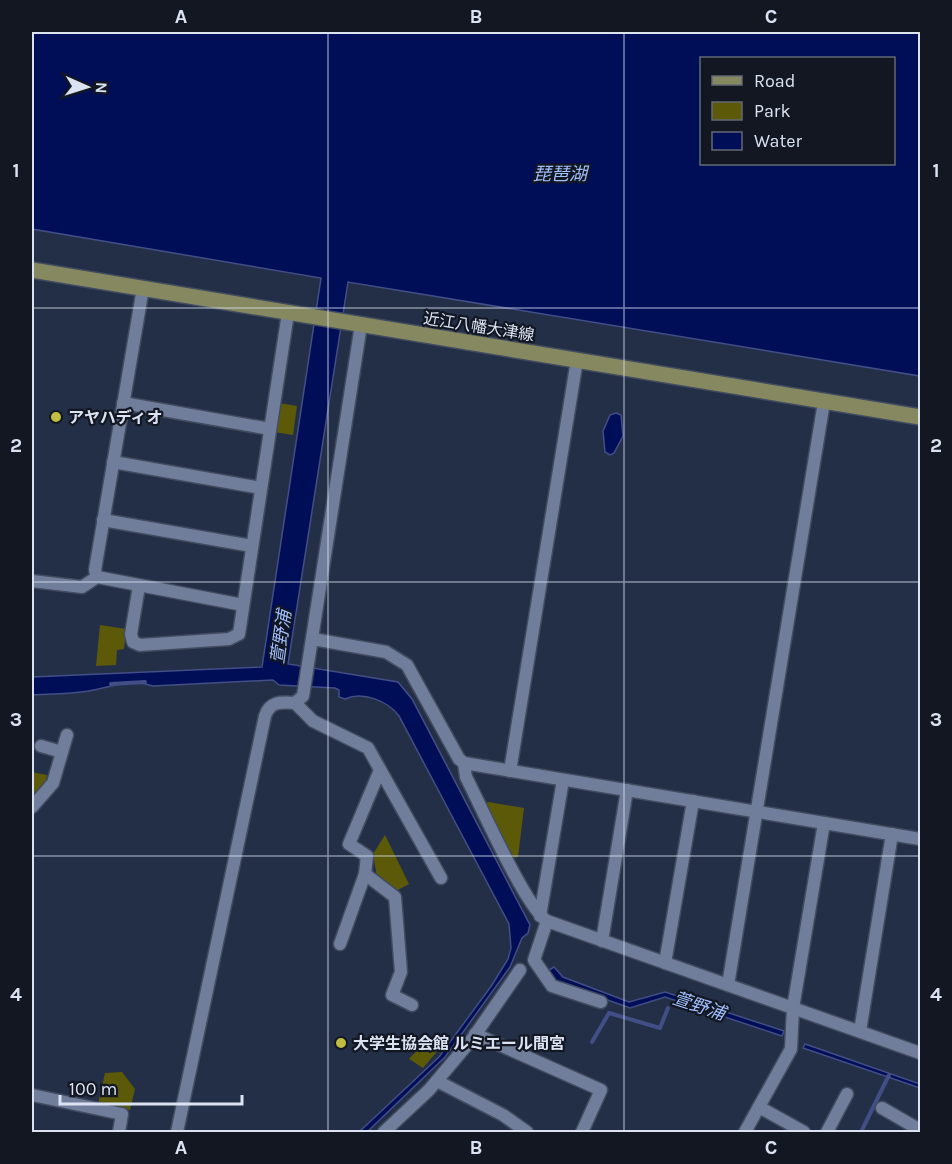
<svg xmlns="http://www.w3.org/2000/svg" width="952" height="1164" viewBox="0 0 952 1164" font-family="Karla,'Noto Sans JP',sans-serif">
<rect width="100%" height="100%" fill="#232f47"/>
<g fill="#5c5a08">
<path d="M279,403L297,406L293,435L274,432Z"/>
<path d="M100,625L126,629L124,649L117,650L116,665L96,666Z"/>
<path d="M32,772L47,775L46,781L32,797Z"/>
<path d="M488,802L524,808L518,857L513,858L485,804Z"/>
<path d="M385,835L409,884L396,891L377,877L373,854Z"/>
<path d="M427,1039L440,1048L423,1068L409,1059Z"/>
<path d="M122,1072L135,1089L130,1110L98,1104L105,1073Z"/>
</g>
<g fill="#000e57" stroke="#424e86" stroke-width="1.5" fill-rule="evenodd">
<path d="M32,32H920V376L348,282L288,664L398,682L412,699L530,925L528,933L522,938L510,967L445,1057L367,1132H359L439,1057L492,985L508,959L511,948L509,924L399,716C388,701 363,691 345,699L339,697V690L335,688L279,685L273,680L153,686C129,678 112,687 89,691C70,694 50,694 32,695V677L262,667L321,278L32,229ZM702,58H894V164H702Z"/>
<path d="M616,413L621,415L623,436L614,453L610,455L605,452L603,431L610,415Z"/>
<path d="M554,967L563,977L629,1002L665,992L784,1031L782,1036L665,997L630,1008L557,982L549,970Z"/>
<path d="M805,1044L920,1084V1088L803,1048Z"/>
</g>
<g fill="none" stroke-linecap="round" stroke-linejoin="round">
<g stroke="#424e86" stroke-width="4">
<path d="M111,684L145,682"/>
<path d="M592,1042L609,1013L660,1028L668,1008"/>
<path d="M861,1132L889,1075"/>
</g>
<g stroke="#424c60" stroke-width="15">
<g id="minor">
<path d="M143,288L95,570L97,577L243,605"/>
<path d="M123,403L270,429"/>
<path d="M113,462L261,488"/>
<path d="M103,520L252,546"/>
<path d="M32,581L82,587L97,577"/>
<path d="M139,586L131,634L133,642L140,645L229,639L239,634L288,313"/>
<path d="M313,639L386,652L407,665L459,759L464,763L920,839"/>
<path d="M295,703L313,721L368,748L441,878"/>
<path d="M41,746L62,752"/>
<path d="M464,763L466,777C481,806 525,906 547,921L920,1053"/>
<path d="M510,771L577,360"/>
<path d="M32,807L53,783L67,735"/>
<path d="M365,874L395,897L401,972L392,995L412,1005"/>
<path d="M540,916L563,780"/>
<path d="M547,921L534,960L552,986L601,1002"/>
<path d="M602,941L627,790"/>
<path d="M340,944L365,874L367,856L349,844L380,770"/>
<path d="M665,963L693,801"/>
<path d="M728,985L824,402"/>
<path d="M860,1031L892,834"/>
<path d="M475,1034L601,1090L582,1132"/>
<path d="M437,1081L503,1115L527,1132"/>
<path d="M32,1095L122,1114L119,1132"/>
<path d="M759,1107L804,1132"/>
<path d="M882,1108L920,1130"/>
<path d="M177,1132L265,716C270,701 281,702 295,703L303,696L361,325"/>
<path d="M384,1132L429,1090L473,1038L520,970"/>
<path d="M745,1132L791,1049L793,1008L824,823"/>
<path d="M827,1132L847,1094"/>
</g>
</g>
<g stroke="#424c60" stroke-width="18">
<path id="major" d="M32,270L920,417"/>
</g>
<use href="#minor" stroke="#707e9b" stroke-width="12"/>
<use href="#major" stroke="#86895f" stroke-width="15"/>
</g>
<path fill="none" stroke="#dbe3f3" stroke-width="1.5" stroke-opacity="0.55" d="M328,32V1132M624,32V1132M32,308H920M32,582H920M32,856H920"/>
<g fill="#c1bd40" stroke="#121722" stroke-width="2">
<circle cx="56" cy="417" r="6"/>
<circle cx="341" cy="1043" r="6"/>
</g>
<g text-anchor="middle" stroke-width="4.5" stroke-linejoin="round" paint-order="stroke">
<g font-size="16" fill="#dbe3f3" stroke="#121722">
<text transform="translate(479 326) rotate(9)" y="6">近江八幡大津線</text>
</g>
<g font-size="16" font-weight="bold" fill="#dbe3f3" stroke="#121722" text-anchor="start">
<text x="68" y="423">アヤハディオ</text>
<text x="353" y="1049">大学生協会館 ルミエール間宮</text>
</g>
<g font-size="18" font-style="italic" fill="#a0befd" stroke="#121722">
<text x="560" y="180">琵琶湖</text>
<text transform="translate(281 637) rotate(-82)" y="6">萱野浦</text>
<text transform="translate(699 1006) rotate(18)" y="6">萱野浦</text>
</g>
</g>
<rect width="952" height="1164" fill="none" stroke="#121722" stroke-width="66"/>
<rect x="700" y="57" width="195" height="108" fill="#121722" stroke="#626976" stroke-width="1.5"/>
<rect x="712" y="76" width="30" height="9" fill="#86895f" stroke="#626976" stroke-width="1.5"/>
<text x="754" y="87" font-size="18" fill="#dbe3f3">Road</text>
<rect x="712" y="102" width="30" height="18" fill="#5c5a08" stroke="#626976" stroke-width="1.5"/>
<text x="754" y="117" font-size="18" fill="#dbe3f3">Park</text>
<rect x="712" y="132" width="30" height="18" fill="#000e57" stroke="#626976" stroke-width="1.5"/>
<text x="754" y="147" font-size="18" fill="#dbe3f3">Water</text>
<g transform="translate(87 87) rotate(93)" stroke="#121722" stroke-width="4.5" paint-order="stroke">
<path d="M0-4.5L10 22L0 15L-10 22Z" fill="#dbe3f3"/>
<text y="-9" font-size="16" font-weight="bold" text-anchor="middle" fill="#dbe3f3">N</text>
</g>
<path d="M60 1095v9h182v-9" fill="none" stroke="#dbe3f3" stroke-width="3"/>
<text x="69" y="1095" font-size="18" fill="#dbe3f3" stroke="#121722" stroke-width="4.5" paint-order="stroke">100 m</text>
<rect x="33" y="33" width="886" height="1098" fill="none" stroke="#dbe3f3" stroke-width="2"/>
<g font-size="20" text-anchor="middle" font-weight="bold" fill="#dbe3f3">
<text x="181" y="23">A</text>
<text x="476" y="23">B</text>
<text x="771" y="23">C</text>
<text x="16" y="177">1</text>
<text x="936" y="177">1</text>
<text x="16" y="452">2</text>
<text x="936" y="452">2</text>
<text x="16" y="726">3</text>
<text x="936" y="726">3</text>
<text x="16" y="1001">4</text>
<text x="936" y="1001">4</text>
<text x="181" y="1154">A</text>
<text x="476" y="1154">B</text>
<text x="771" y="1154">C</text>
</g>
</svg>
